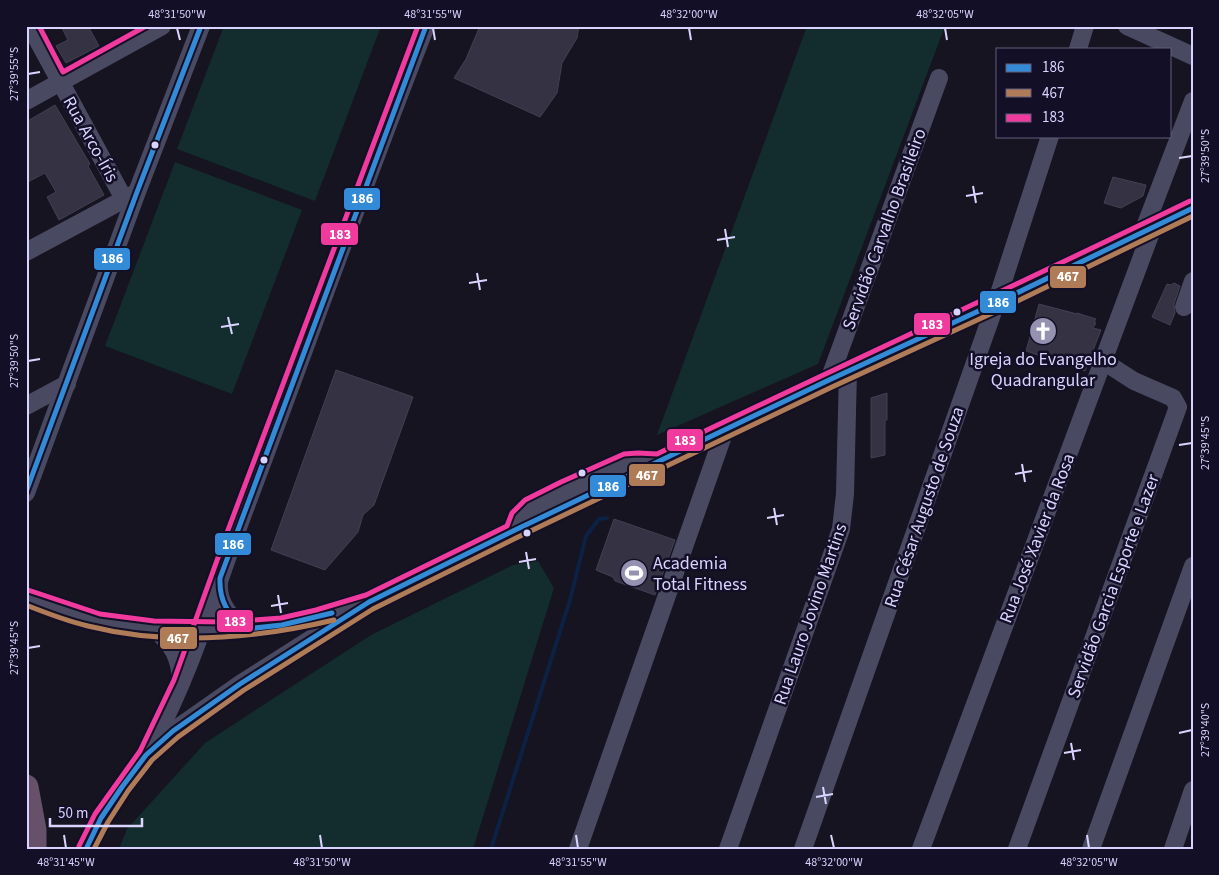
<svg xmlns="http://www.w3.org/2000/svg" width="1219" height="875" viewBox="0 0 1219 875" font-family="'Source Sans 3',sans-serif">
<rect width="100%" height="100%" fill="#161421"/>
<g fill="#132c2d">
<path d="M224,26H381L315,201L177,149Z"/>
<path d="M807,26H945L818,364L657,435Z"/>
<path d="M175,162L302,210L232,394L105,346Z"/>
<path d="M538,561L554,588L473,849H119L127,829L205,743L371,635L513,565Z"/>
</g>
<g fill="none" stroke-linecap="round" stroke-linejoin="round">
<path stroke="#0d2144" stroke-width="4" d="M491,849L570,600L586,536L599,519L607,518"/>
</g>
<g fill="#343243" stroke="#433f54">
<path d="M61,26H88L99,46L66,63L56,46L68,40Z"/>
<path d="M480,26H579L577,38L562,63L557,93L540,117L454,78L466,59Z"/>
<path d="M55,105L90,164L88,166L104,195L59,220L47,197L56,192L45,173L26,183V122Z"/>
<path d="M1113,177L1146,185L1143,196L1121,208L1104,203Z"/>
<path d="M1174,283L1180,286L1174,304L1175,313L1170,325L1152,317L1167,284L1171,285Z"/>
<path d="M1039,304L1077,314V313L1096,319L1094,322L1096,323L1093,328L1101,330L1085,371L1026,351Z"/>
<path d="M336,370L413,397L374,505L363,515L358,532L325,570L271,550Z"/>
<path d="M887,393V420H885V455L871,458V398Z"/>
<path d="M614,519L675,540L655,595L615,581L613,577L596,570Z"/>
</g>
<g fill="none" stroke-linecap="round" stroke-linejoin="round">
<g stroke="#4a4962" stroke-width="18">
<path d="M30,26L124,199"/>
<path d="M1127,26L1193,56"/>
<path d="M1078,49L1085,26"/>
<path d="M26,101L162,26"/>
<path d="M1143,232L1193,101"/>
<path d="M26,252L132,195"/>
<path d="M1184,307L1193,281"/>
<path d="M829,380L939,78"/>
<path d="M26,406L67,384"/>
<path d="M26,493L137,192L201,26"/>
<path d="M513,531L518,517L530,506L564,489L626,461L638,460L657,462"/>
<path d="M219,582C217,603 230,618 246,629"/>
<path d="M26,597L98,621L178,629L226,630L282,625L350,608"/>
<path d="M153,628C173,645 180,656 181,682"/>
<path d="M152,744C192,671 214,591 243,514C304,352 362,188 426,26"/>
<path d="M86,849L101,818L122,787L146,755L173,731L240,684L369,602L513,531L829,380L996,303L1193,208"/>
<path d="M578,849L725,430"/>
<path d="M728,849L841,529L845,494L848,371"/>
<path d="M803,849L996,303L1050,136"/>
<path d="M921,849L1153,227"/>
<path d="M1017,849L1178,407L1173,398L1134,381L1103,361"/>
<path d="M1091,849L1193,566"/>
<path d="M1173,849L1193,790"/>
</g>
<path stroke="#67516a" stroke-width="25" d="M26,787L34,830V849"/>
<g stroke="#130f26" stroke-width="9">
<g id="bus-1">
<path d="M26,492L137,192L201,26"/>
<path d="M332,613L282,625L246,629C228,615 219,601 220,578L426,26"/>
<path d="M86,849L101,818L122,787L146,755L173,731L240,684L369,602L513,531L829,380L996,303L1193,208"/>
</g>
</g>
<g stroke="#130f26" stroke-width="9">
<g id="bus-2">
<path d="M26,605C46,613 67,621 88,626C168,646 254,639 334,620"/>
<path d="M94,849L108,822L128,791L152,760L178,737L244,690L373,609L516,538L832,387L999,310L1193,216"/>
</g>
</g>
<g stroke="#130f26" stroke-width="9">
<g id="bus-3">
<path d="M39,26L63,72L146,26"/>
<path d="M28,590L100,614L154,621L226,622L281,618L316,610L366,595L507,526L512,513L525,500L561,482L624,454L638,453L657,454C834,369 1013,287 1190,201"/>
<path d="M79,846L95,814L140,751L174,680L225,538L418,26"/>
</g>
</g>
<use href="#bus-1" stroke="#338bd7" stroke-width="5"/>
<use href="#bus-2" stroke="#b07c57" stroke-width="5"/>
<use href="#bus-3" stroke="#f13a9d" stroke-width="5"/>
</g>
<path fill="none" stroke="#d9d4ff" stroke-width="2" d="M177,28L180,40M433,28L435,40M689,28L691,40M945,28L947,40M28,74L40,72M1179,158L1192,156M973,186L976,203M966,196L983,193M725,229L728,247M717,240L735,237M477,273L480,290M469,283L487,280M228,317L232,334M221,327L239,324M28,361L40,359M1179,445L1192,443M1022,464L1025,482M1015,474L1032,471M774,508L777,525M767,518L784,515M526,552L529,569M519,562L536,559M278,595L281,613M271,606L288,603M28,648L40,646M1179,733L1192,730M1071,743L1074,760M1064,753L1081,750M823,787L826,804M816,797L833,794M64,835L66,848M320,835L322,848M576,835L578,848M831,835L834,848M1087,835L1089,848"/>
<defs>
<g id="church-disc" transform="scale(1.4375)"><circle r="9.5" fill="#9591b1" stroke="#130f26"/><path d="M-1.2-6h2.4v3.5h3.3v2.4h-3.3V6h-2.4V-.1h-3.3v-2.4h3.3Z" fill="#fff"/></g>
<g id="stadium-disc" transform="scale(1.4375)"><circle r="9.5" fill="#9591b1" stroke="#130f26"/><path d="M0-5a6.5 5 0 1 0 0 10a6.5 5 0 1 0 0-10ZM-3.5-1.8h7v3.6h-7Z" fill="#fff"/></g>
</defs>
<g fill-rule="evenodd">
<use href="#church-disc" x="1043" y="331"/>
<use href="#stadium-disc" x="634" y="573"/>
</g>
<g fill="#d9d4ff" stroke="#130f26" stroke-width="2">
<circle cx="155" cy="145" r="4.5"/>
<circle cx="957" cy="312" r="4.5"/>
<circle cx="264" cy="460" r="4.5"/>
<circle cx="582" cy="473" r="4.5"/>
<circle cx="527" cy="533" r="4.5"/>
</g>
<g text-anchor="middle" stroke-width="5" stroke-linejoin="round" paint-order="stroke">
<g font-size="18" fill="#d9d4ff" stroke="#130f26">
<text transform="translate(91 139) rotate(61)" y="6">Rua Arco-Íris</text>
<text transform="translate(884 229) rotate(-70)" y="6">Servidão Carvalho Brasileiro</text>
<text transform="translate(924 507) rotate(-71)" y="6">Rua César Augusto de Souza</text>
<text transform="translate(1037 538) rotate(-69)" y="6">Rua José Xavier da Rosa</text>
<text transform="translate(1113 586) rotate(-70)" y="6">Servidão Garcia Esporte e Lazer</text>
<text transform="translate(810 614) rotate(-71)" y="6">Rua Lauro Jovino Martins</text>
</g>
<g font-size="18" fill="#d9d4ff" stroke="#130f26">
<text x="1043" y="365">Igreja do Evangelho<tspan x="1043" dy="21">Quadrangular</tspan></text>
<text x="653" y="569" text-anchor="start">Academia<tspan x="653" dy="21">Total Fitness</tspan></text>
</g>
</g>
<g stroke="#130f26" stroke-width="2">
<rect x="343" y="187" width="38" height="24" rx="5" fill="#338bd7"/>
<rect x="320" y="222" width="39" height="24" rx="5" fill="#f13a9d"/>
<rect x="93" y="247" width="38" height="24" rx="5" fill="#338bd7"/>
<rect x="1049" y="265" width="38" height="24" rx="5" fill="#b07c57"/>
<rect x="979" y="290" width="38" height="24" rx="5" fill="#338bd7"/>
<rect x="913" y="312" width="38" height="24" rx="5" fill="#f13a9d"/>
<rect x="666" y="428" width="38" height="24" rx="5" fill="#f13a9d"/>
<rect x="628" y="463" width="38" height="24" rx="5" fill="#b07c57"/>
<rect x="589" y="474" width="38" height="24" rx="5" fill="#338bd7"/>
<rect x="214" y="532" width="38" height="24" rx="5" fill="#338bd7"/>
<rect x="216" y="609" width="38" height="24" rx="5" fill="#f13a9d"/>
<rect x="159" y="626" width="39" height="24" rx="5" fill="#b07c57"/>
</g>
<g font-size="14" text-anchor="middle" font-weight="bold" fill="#fff">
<text x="362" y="203">186</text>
<text x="340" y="239">183</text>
<text x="112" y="263">186</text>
<text x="1068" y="281">467</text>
<text x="998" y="307">186</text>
<text x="932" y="329">183</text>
<text x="685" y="445">183</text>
<text x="647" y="480">467</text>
<text x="608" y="491">186</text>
<text x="233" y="549">186</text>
<text x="235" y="626">183</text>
<text x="178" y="643">467</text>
</g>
<rect width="1219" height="875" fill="none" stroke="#130f26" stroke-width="55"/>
<rect x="996" y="48" width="175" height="90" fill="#130f26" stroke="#625e7d"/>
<rect x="1006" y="64" width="25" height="8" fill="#338bd7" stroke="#625e7d"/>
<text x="1042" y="72" font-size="15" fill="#d9d4ff">186</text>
<rect x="1006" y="89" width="25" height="8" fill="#b07c57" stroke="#625e7d"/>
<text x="1042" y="98" font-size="15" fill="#d9d4ff">467</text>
<rect x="1006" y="114" width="25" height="8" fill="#f13a9d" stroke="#625e7d"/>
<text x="1042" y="122" font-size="15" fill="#d9d4ff">183</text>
<path d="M50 818v8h92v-8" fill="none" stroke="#d9d4ff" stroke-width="2.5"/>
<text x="58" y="818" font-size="15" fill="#d9d4ff" stroke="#130f26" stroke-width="4" paint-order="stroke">50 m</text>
<rect x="28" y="28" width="1164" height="820" fill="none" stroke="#d9d4ff" stroke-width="2"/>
<g font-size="12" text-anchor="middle" fill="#d9d4ff">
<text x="177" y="18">48°31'50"W</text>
<text x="433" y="18">48°31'55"W</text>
<text x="689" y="18">48°32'00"W</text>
<text x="945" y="18">48°32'05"W</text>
<text transform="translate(14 74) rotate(-90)" y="4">27°39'55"S</text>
<text transform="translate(1205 156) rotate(-90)" y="4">27°39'50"S</text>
<text transform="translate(14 361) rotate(-90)" y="4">27°39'50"S</text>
<text transform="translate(1205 443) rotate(-90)" y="4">27°39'45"S</text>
<text transform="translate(14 648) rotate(-90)" y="4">27°39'45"S</text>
<text transform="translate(1205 730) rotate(-90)" y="4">27°39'40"S</text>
<text x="66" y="866">48°31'45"W</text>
<text x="322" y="866">48°31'50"W</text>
<text x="578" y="866">48°31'55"W</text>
<text x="834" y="866">48°32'00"W</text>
<text x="1089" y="866">48°32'05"W</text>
</g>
</svg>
